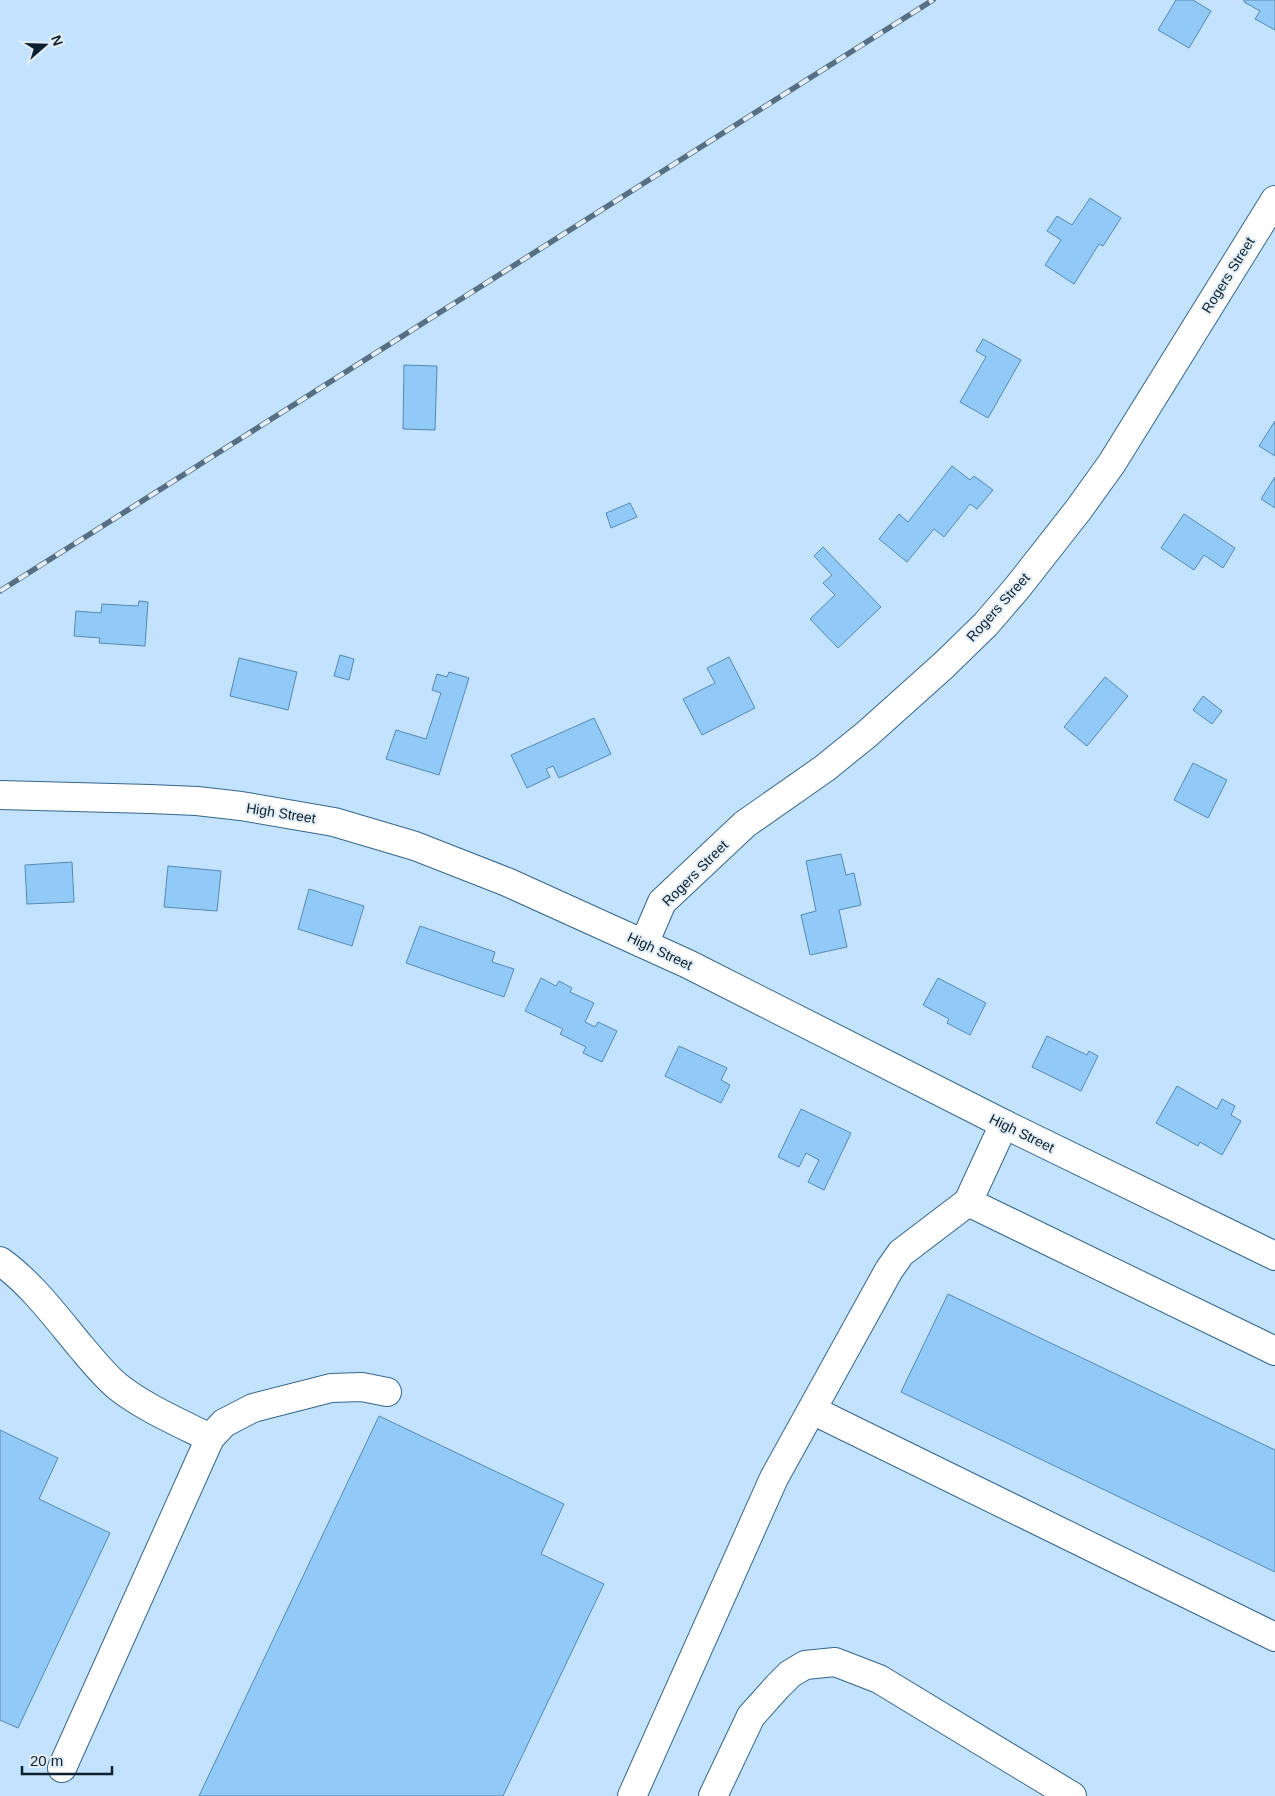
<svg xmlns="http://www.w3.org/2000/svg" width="1275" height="1796" viewBox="0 0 1275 1796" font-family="Helvetica,sans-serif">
<rect width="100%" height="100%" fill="#c3e2fd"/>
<g fill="#92caf7" stroke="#5689b1">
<path d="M1176,0H1193L1211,11L1189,48L1158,30Z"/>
<path d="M1244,0H1275V30L1255,19L1260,11L1244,2Z"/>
<path d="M1090,198L1121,218L1103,246L1099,244L1074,284L1045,265L1061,240L1047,231L1057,216L1072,225Z"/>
<path d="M983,339L1021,360L988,418L960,402L986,357L976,351Z"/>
<path d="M404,365L437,366L435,430L403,429Z"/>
<path d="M1275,421V456L1259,446Z"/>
<path d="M952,466L970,480L974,476L993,490L977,509L970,504L944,537L934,529L907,562L879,539L899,514L908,522Z"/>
<path d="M1275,477V508L1261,499Z"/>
<path d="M630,503L637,517L611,528L606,513Z"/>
<path d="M1184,514L1235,548L1223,568L1204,555L1194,570L1161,548Z"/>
<path d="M823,547L881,607L838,648L810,619L835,595L823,583L832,575L814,556Z"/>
<path d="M139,601L148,602L145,646L99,643L100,638L74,636L76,611L101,613L102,604L138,606Z"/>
<path d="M340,655L354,659L349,680L334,676Z"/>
<path d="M729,657L755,708L702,735L683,699L715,683L707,668Z"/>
<path d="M239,658L297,672L288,710L230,696Z"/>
<path d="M449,672L469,678L439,775L386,759L396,730L426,739L441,693L432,690L437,674L447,677Z"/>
<path d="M1105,677L1128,696L1087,746L1064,727Z"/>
<path d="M1203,696L1222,711L1212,724L1193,710Z"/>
<path d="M594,718L611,754L559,778L553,766L546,769L550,777L527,788L511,755Z"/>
<path d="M1193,763L1227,780L1208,818L1174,800Z"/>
<path d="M841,854L846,875L854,873L861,905L839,910L847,947L810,955L801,915L816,911L806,861Z"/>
<path d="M72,862L74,902L27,904L25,865Z"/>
<path d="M168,866L221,871L217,911L164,907Z"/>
<path d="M309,889L364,906L352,946L298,929Z"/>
<path d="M420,926L495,952L492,962L514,969L504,997L406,963Z"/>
<path d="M541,978L556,986L559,981L572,988L570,992L594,1003L585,1022L595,1027L598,1022L617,1031L602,1062L583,1053L586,1047L560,1034L563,1029L525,1011Z"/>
<path d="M938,978L986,1003L970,1035L947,1023L949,1019L923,1005Z"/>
<path d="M1047,1036L1087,1055L1089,1051L1098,1056L1081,1091L1032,1067Z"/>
<path d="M679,1046L727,1068L721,1080L730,1085L721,1103L665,1076Z"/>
<path d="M1177,1086L1217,1109L1222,1099L1235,1106L1231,1115L1241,1121L1222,1155L1200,1142L1198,1146L1156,1123Z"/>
<path d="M801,1109L851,1133L824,1190L808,1182L819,1160L806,1153L799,1167L778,1157Z"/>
<path d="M948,1294L1275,1450V1572L901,1392Z"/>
<path d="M379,1416L564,1504L541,1554L604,1584L503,1796H199Z"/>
<path d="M0,1430L58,1458L39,1499L110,1533L18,1728L0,1720Z"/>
</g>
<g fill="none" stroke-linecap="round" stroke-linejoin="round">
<g stroke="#35668d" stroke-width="30">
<g id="minor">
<path d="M1004,1124L968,1202L1275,1351"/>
<path d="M0,1261C32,1284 56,1317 81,1347C92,1360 104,1375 117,1386C143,1407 180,1423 210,1438"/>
<path d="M812,1410L1275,1637"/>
<path d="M62,1768L210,1438L224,1423L253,1408L331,1388L362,1387L387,1392"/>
<path d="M632,1796L774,1478L889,1270L901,1253L968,1202"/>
<path d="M713,1796L751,1716L778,1686L790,1674L805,1665L835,1662L879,1679L1072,1796"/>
</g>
</g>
<g stroke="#35668d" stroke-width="30">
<g id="major">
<path d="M0,795L150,799L197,801L241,806L334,822L415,846L507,882L688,964L1004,1124L1275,1256"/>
<path d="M644,944L662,902L745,824L825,768L867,734L944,665L986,624L1017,588L1079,509L1112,463L1275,200"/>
</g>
</g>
<use href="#minor" stroke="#fff" stroke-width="28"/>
<use href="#major" stroke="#fff" stroke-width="28"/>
<g stroke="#566f83" stroke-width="5.5">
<path id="rail" d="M0,591L933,0"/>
</g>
<use href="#rail" stroke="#e2edf5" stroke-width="4" stroke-dasharray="11" stroke-linecap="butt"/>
</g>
<g text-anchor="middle" stroke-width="4" stroke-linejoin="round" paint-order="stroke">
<g font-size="14" fill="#0b2030" stroke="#e2edf5">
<text transform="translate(1228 275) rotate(-58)" y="5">Rogers Street</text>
<text transform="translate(998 607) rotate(-48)" y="5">Rogers Street</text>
<text transform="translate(281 813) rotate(9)" y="5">High Street</text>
<text transform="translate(695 873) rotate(-45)" y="5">Rogers Street</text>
<text transform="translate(660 951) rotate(25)" y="5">High Street</text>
<text transform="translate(1022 1133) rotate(26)" y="5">High Street</text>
</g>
</g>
<g transform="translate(45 45) rotate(70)" stroke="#e2edf5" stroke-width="4" paint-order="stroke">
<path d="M0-4L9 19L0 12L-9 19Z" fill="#0b2030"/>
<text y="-8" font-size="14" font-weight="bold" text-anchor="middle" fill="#0b2030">N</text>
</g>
<path d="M22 1766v8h90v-8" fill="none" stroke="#0b2030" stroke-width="2.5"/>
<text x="30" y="1766" font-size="15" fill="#0b2030" stroke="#e2edf5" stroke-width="4" paint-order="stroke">20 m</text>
</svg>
